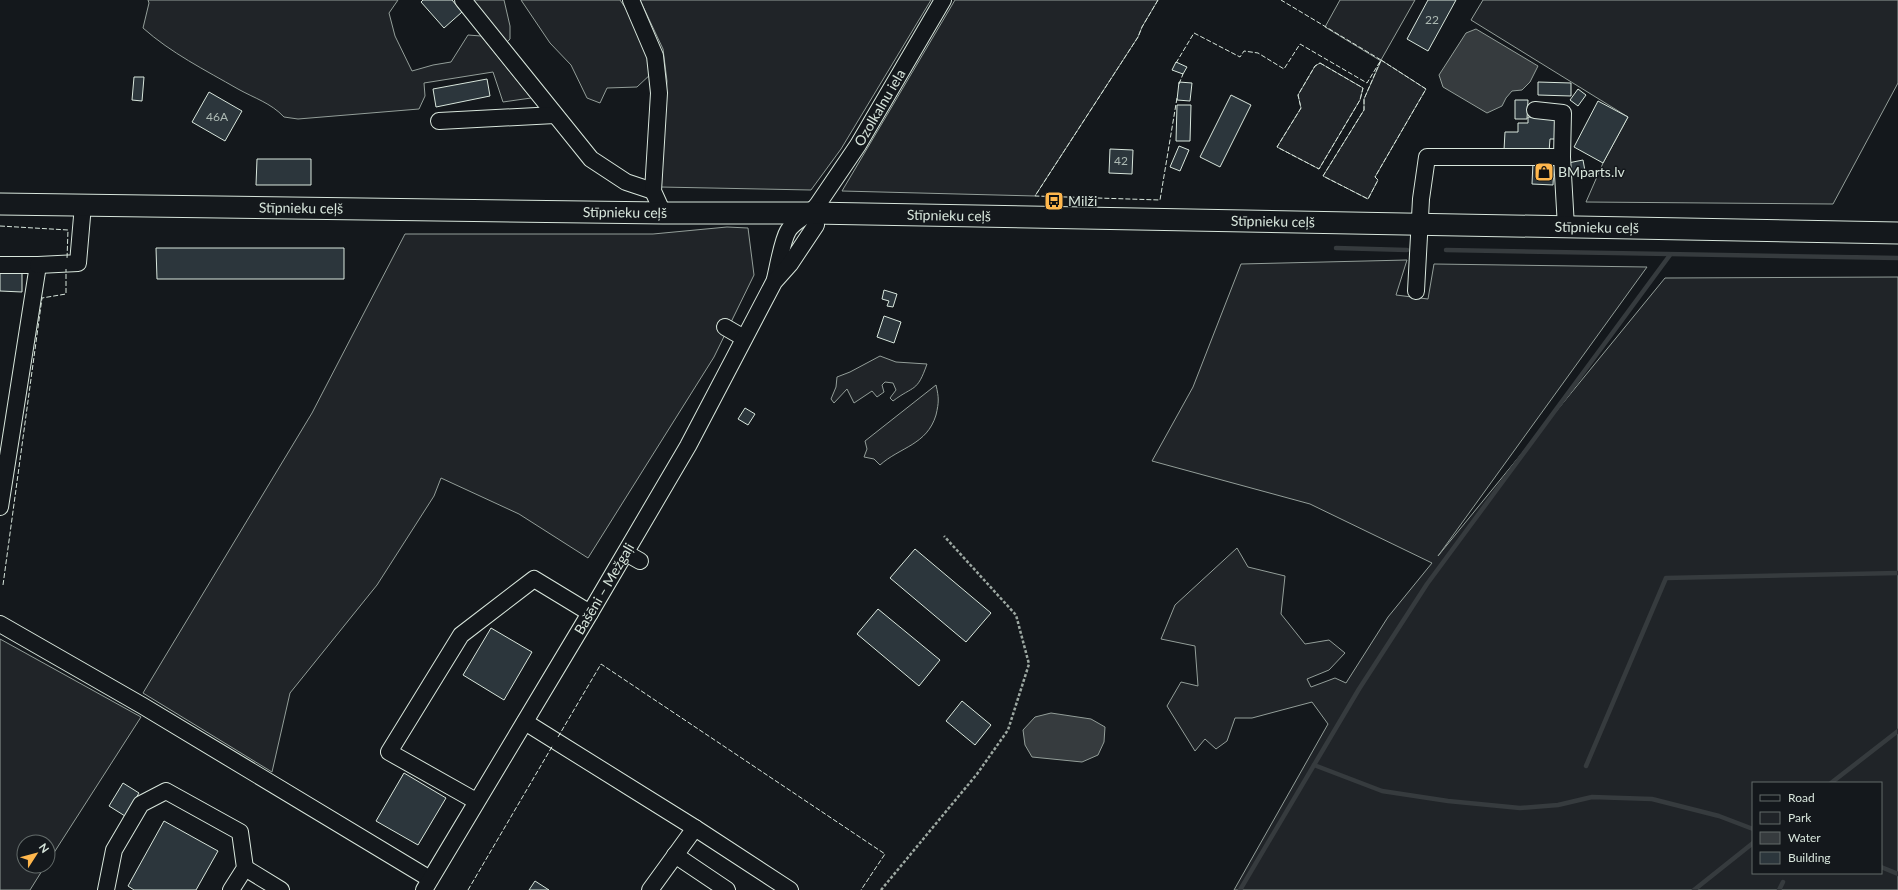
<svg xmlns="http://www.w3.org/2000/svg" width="1898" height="890" viewBox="0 0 1898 890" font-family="Lato,sans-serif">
<rect width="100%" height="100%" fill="#14181c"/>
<g fill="#202428" stroke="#939e99" fill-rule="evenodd">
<path d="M148,0H398L389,13L395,36L412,71L433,65L451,62L468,35L481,36L531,98L503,102L493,72L424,83L425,96L419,109L298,119L284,117C271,103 254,98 238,89C205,70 171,53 143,28L149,3Z"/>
<path d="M470,0H504L510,26V39L506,43Z"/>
<path d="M521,0H620L638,26L653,72L637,87L607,88L600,103L587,98L571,65L550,43Z"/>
<path d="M931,0L841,149L811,190L660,187L667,81L663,49L640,0Z"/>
<path d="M955,0H1158L1142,27L1138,37L1035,196L842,191Z"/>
<path d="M1340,0H1415L1381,60L1426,89L1375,177L1378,180L1368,199L1323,176L1364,110V99L1381,61L1325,27Z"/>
<path d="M1483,0H1898V83L1833,204L1586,202L1603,163L1628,117L1471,20Z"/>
<path d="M1320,63L1363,88L1360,100L1319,169L1277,147L1301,108L1298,95L1315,66Z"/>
<path d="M727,227L748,228L754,275L714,357L588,558L519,514L441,478L434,496L377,585L290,693L272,772L143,693L312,413L405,234H653Z"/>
<path d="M1407,260L1396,295L1428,299L1434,264L1647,267L1438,556L1665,278L1898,277V890H1234L1328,724L1312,702L1252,718H1235L1227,741L1216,749L1205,739L1195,751L1167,706L1181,682L1198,686L1195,646L1161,639L1175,605L1237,548L1248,567L1285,576L1281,614L1305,644L1329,640L1345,653L1329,670L1307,679L1311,687L1335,678L1346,683L1388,617L1432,563L1310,504L1152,461L1193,387L1241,264ZM1753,783H1881V873H1753Z"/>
<path d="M880,356L896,362L927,364C917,393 914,385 893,401L890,398L896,390L893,383L885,382L882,385L884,392L877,397L872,391L854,403L847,389L834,403L831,399L836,387L837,377L850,372Z"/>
<path d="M936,385C939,398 939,402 936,415C927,445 900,447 880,465L874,459L864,457L867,449L865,441Z"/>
<path d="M0,639L141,717L48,862V842H24V866H45L30,890H0Z"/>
</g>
<g fill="#363b3e" stroke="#939e99">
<path d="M1476,29L1538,66L1530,82L1522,90L1512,91L1506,98L1502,106L1487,113L1443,87L1439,75L1466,33Z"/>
<path d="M1051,713L1091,719L1105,727L1104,742L1098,755L1082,762L1032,757L1025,745L1023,730L1035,717Z"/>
</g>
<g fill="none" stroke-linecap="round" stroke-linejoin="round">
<g stroke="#363b3e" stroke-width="4.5">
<path d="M1336,248L1407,250"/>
<path d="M1446,250L1898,258"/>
<path d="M1314,765L1382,791L1448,801L1520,808L1558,805L1592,797L1652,799L1719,816L1753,829"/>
<path d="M1586,766L1666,578L1898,573"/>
<path d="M1831,783L1898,731"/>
<path d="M1881,867L1898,874"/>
<path d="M1240,890L1359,689L1427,584L1670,255"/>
<path d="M1694,890L1753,843"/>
<path d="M1779,890L1783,882"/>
</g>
</g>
<g fill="#2c363c" stroke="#d8e6dc">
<path d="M423,0H452L462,12L444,28L421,2Z"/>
<path d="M1428,0H1456L1428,51L1407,39Z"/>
<path d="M1176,62L1187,67L1183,74L1172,70Z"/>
<path d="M134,77H144L142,101L132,100Z"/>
<path d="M487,79L490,96L436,107L433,89Z"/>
<path d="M1179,82L1192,83L1190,101L1177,100Z"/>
<path d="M1538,82L1571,83V96L1538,95Z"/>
<path d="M1578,89L1586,95L1578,106L1570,100Z"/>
<path d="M209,92L242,111L225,141L192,122Z"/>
<path d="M1231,95L1251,105L1220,167L1200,157Z"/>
<path d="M1515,100H1528L1527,119H1515Z"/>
<path d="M1598,101L1628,117L1603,163L1574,147Z"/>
<path d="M1177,105H1191L1190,141H1176Z"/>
<path d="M1528,117L1557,118L1556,139H1550L1549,152L1504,150L1505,132H1518V123H1528Z"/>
<path d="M1179,146L1189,150L1180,171L1170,167Z"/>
<path d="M1110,149L1133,150L1132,174L1109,173Z"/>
<path d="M257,159H311V185H256Z"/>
<path d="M1583,160L1585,171L1570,173L1568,163Z"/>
<path d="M1533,162L1554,164L1553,185L1532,184Z"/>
<path d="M156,248H344V279H157Z"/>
<path d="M0,271L22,272V292L0,291Z"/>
<path d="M884,290L897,294L893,307L887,306L889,301L882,299Z"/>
<path d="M884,316L901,322L894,343L877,337Z"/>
<path d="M745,408L755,414L748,425L738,419Z"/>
<path d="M915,549L991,613L966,642L890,578Z"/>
<path d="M878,609L940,660L919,686L857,634Z"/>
<path d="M491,628L532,652L504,700L463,675Z"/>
<path d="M962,701L991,725L975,745L946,721Z"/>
<path d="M404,773L446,798L418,845L376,821Z"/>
<path d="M123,783L139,793L125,816L109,806Z"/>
<path d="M164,821L218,851L196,890H134L128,886Z"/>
<path d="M535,881L549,890H529Z"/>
</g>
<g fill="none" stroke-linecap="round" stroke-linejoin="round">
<g stroke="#d8e6dc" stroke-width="18">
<g id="minor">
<path d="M463,0L591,159L626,182L653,191"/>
<path d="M631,0L655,56L659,93L653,191L663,213"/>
<path d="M439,121L555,115"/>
<path d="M1562,157L1566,227"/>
<path d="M0,265H38L0,507"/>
<path d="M38,265L78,263L83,205"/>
<path id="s1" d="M775,279C778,267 782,241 788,231C794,220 810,216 818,204L858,145L943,0"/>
<path d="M1416,291L1421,199L1427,157H1562L1563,113L1535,110"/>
<path d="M725,327L744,338"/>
<path d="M626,553L640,561"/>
<path d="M0,624L143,706L430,879"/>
<path d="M525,722L695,828L790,890"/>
<path d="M476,801L389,752L461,635L534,579L590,613"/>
<path d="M675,855L727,890"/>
<path d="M245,868L281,890"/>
<path d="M106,890L114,850L141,804L166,791L240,832L245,868L231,890"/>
<path id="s2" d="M424,890L590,613L688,446L774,282L790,264L816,225L812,213"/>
<path d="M650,890L695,828"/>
</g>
</g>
<g stroke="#d8e6dc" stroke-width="23">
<g id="major">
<path id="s3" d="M0,204L663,213H812L1898,233"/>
</g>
</g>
<path stroke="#9da8a2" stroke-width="2.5" stroke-dasharray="3 2" stroke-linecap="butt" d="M881,890L977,774L1008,730L1029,664L1016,615L944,536"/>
<use href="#minor" stroke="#14181c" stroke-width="16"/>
<use href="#major" stroke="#14181c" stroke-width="21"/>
<g stroke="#d8e6dc" stroke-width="1" stroke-dasharray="5 2" stroke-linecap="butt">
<path d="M1158,0L1142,27L1138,37L1035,196L1160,200L1177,98"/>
<path d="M1381,60L1426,89L1375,177L1378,180L1368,199L1323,176L1364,110V99Z"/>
<path d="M1176,63L1194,33L1240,57L1244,51L1258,53L1284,69L1300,44L1367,83L1381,60L1281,0"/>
<path d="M1320,63L1363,88L1360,100L1319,169L1277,147L1301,108L1298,95L1315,66Z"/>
<path d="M1179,84L1183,74L1180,73"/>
<path d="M0,226L68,230L67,259"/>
<path d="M3,585L42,298L66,294V269"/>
<path d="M558,737L601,664L885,854L861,890"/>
<path d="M468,890L553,745"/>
</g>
</g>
<defs>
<g id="shop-square" transform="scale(1)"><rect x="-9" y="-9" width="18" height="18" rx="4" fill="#ffb74d" stroke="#14181c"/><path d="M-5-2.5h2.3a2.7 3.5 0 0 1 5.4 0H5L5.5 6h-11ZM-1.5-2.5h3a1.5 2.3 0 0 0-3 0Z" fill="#111"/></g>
<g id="bus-square" transform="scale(1)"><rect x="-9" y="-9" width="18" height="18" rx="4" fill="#ffb74d" stroke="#14181c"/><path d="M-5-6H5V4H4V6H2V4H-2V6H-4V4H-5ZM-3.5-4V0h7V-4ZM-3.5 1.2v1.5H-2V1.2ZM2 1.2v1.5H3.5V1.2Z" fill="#111"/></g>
</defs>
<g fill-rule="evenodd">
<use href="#shop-square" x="1544" y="172"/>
<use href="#bus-square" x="1054" y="201"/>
</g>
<g text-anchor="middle" stroke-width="3" stroke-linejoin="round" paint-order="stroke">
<g font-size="12" fill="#adbab4">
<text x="1432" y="24">22</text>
<text x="217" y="121">46A</text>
<text x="1121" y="165">42</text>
</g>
<g font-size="14" fill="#d8e6dc" stroke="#14181c">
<text dy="5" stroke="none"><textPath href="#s1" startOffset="205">Ozolkalnu iela</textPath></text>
<text dy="5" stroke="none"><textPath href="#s3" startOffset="301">Stīpnieku ceļš</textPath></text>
<text dy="5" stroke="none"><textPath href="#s3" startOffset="625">Stīpnieku ceļš</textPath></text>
<text dy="5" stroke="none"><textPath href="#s3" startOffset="949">Stīpnieku ceļš</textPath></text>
<text dy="5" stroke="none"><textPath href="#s3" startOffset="1273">Stīpnieku ceļš</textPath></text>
<text dy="5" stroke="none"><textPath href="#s3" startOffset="1597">Stīpnieku ceļš</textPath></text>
<text dy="5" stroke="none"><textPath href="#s2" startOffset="351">Bašēni – Mežgaļi</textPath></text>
</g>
<g font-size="14" fill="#d8e6dc" stroke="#14181c" text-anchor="start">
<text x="1558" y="177">BMparts.lv</text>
<text x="1068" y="206">Milži</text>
</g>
</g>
<rect x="1752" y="782" width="130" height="92" fill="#14181c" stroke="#626a69"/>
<rect x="1760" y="795" width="20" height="6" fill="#14181c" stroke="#626a69"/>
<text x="1788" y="802" font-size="12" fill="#d8e6dc">Road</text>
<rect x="1760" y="812" width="20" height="12" fill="#202428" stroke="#626a69"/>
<text x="1788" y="822" font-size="12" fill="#d8e6dc">Park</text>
<rect x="1760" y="832" width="20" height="12" fill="#363b3e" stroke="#626a69"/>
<text x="1788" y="842" font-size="12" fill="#d8e6dc">Water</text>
<rect x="1760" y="852" width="20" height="12" fill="#2c363c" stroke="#626a69"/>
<text x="1788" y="862" font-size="12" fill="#d8e6dc">Building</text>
<g transform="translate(36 854) rotate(54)"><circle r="19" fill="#14181c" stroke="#626a69"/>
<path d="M0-3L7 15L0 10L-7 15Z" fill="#ffb74d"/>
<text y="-6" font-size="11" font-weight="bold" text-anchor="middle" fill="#d8e6dc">N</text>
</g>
</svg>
